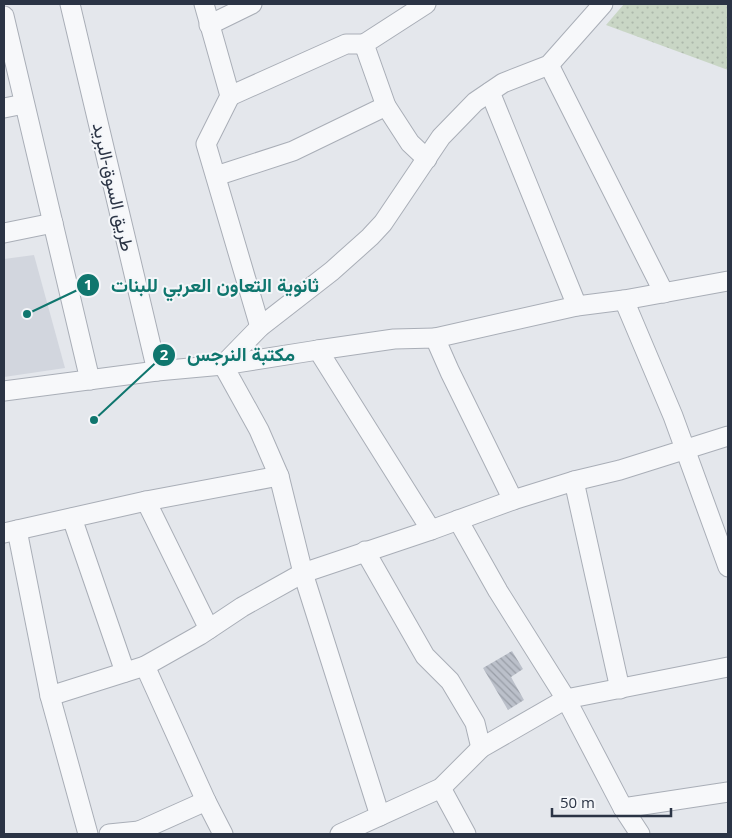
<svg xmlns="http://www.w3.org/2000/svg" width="732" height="838" viewBox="0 0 732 838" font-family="'Open Sans',Vazirmatn,sans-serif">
<defs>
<pattern id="garden-dots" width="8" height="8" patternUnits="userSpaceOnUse" patternTransform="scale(1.25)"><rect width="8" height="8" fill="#c9d6c5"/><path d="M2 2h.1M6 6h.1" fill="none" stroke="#adb8ab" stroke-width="1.8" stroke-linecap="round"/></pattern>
<pattern id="building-back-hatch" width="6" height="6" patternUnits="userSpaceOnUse" patternTransform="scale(1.25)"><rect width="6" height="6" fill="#bbc0ca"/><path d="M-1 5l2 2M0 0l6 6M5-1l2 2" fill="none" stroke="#989da6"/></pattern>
</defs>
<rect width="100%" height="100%" fill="#e4e7ec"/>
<path fill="#d2d6de" d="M34,255L65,368L4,377V259Z"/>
<path fill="url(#garden-dots)" d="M624,4H728V70L606,25Z"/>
<path fill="url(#building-back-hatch)" d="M512,651L523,669L511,677L524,700L508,710L483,668Z"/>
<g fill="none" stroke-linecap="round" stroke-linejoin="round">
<g stroke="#a9aeb7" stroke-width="21">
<g id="minor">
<path d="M70,4L157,371"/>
<path d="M204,4L230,96L206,144L260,327"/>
<path d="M426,4L364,44L386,106L410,143L427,159"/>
<path d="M4,16L90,380"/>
<path d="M209,25L252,4"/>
<path d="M549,65L664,293"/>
<path d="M490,92L577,306"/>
<path d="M230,96L346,44H364"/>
<path d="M4,108L24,104"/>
<path d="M216,176L293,151L386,106"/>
<path d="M4,233L53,223"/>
<path d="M624,300L673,416L728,567"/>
<path d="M435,338L577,306L624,300L728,281"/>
<path d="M318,350L394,339L435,338L450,372L513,500"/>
<path d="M4,391L157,371L223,365L260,327L332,271L370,237L383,223L441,137L475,102L503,83L549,65L603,4"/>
<path d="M574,481L620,689"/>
<path d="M146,501L209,629"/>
<path d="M72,518L125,672"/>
<path d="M458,520L498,591L566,699L623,808L640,834"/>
<path d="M17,530L50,696L88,834"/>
<path d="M4,533L146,501L279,476"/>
<path d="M365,551L425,656L450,681L475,723L481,748"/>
<path d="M145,666L206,801L223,834"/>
<path d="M50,696L145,666L200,635L242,607L303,573L431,530L513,500L574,481L620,470L728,436"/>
<path d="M441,788L466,834"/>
<path d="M623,808L728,792"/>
<path d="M380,816L303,573L279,476L259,430L223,365L318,350L431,530"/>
<path d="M109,834L139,831"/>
<path d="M141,834L139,831L206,801"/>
<path d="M340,834L441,788L481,748L566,699L728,667"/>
</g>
</g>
<use href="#minor" stroke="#f7f8fa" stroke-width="19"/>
</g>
<g text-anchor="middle" stroke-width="4" stroke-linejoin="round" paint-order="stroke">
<g font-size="18" fill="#2b3445" stroke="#f4f6f9">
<text transform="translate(113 187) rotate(77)" y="6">طريق السوق-البريد</text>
</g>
</g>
<path fill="none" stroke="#0f766e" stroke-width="2" d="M27 314L88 285M94 420L164 355"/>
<g fill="#0f766e" stroke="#f4f6f9" stroke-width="2">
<circle cx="27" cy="314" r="5"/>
<circle cx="94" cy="420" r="5"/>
<circle cx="88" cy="285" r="12"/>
<circle cx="164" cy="355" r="12"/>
</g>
<g font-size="15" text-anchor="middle" font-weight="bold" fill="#fff">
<text x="88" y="290">1</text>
<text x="164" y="360">2</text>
</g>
<g font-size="19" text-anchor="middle" font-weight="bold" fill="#0f766e" stroke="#f4f6f9" stroke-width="4" stroke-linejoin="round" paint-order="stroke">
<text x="215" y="292">ثانوية التعاون العربي للبنات</text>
<text x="241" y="361">مكتبة النرجس</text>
</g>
<rect width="732" height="838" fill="none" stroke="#2b3445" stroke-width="10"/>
<path d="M552 808v8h119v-8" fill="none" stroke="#2b3445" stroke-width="2.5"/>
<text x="560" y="808" font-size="15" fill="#2b3445" stroke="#f4f6f9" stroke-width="4" paint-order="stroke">50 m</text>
</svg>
